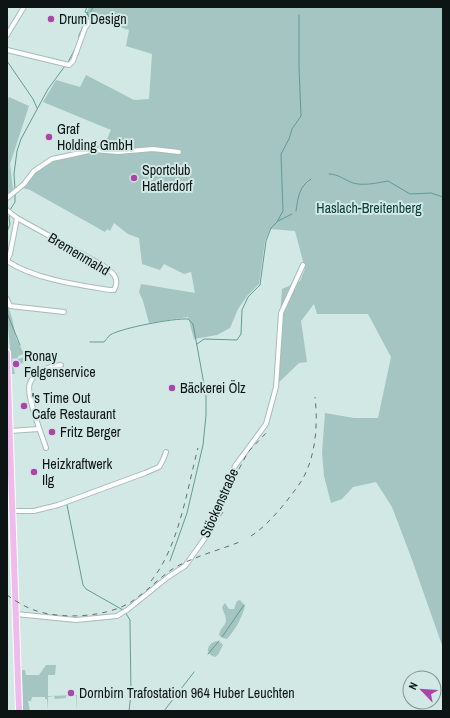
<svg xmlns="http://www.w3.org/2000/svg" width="450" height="718" viewBox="0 0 450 718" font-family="'Archivo Narrow',sans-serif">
<rect width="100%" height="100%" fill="#d2e8e5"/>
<g fill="#a4c5c1">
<path d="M89,7H443V648L411,557L392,507L376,482L353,487L342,499L331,503L324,476L322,453L325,413L354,418H378L391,357L368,314H317L314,304L301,321L307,362L299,363L273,388L277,357L282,289L300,281L305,269L295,231L270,229L265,241L259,284L247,296L238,309L230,328L217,335L194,339L188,317L149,323L143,301L139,292L141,284L195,293L191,272L184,274L164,264L160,270L142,264L139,238L128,234L114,223L110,231L107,229L105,232L30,190L23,188L36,171L50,161L105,143L111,130L43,102L56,80L80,87L86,75L134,100L149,99L152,54L126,46L129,30L85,16Z"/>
<path d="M9,97L29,106L10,164L13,190L7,195V101Z"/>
<path d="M7,303L12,318L16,338L24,354L18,356V359L25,357L27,361L20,364L17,358L12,359L15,374H12C11,350 7,327 7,303Z"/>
<path d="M240,600L245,606C242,618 235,630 227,639L223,638L219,635C219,629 226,626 226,620C226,616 223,611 222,607L225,603L229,609H234L237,601Z"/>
<path d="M216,641L220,642L223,645L218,655L215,657C204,654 207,644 216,641Z"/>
<path d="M46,665H56L55,675H48V696L77,695L76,711V695L66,696V698L55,699L54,696L48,697V711L47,699H45V697H32L31,701H28L30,711H23L22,670H25L26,675H39Z"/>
</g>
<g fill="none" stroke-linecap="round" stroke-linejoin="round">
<g stroke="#629b94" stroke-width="1">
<path d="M85,22L88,13L85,12L87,7"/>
<path d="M79,39V35L93,7"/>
<path d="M7,61L33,99L37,108"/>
<path d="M67,64L75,49"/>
<path d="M329,174C339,174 344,180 353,183C363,186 377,183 388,181L410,194L431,193L443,197"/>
<path d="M15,190L14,174L17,151L21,139L48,89L65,66"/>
<path d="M10,210L15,202V193"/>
<path d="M296,211C298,198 299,186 311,179"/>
<path d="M278,221L292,214"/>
<path d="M7,232L10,224L9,218L10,213"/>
<path d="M7,313L20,345"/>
<path d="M90,342H104C106,340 108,337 110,335C121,328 174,318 188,319L193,324L206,395V415L203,445L187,513L170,561"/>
<path d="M197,344L204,339L237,340L241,334L242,310L248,297L260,285L266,241L271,228L277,222L283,211L281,154L289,139L292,129L301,116L299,67V15"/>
<path d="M67,505L83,585L86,589L123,610"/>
<path d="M125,612L130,620V625L131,694L129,711"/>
<path d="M222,637L244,605"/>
<path d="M208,654L219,641"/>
<path d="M164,711L194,672"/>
</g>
<g stroke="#a7bcb9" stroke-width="6">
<g id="minor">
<path d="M7,35L24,7"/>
<path d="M7,50L69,65L73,61L85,28L90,21"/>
<path d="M7,198L24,184L34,171L52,159L94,150L118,152L153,149L179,152"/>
<path d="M7,210L17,218L102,265C111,271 121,277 114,290H110C78,285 34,279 7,261"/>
<path d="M7,260L10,254L17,218"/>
<path d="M7,299L10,306L64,312"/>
<path d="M10,431L39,429"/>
<path d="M46,448C42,435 25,394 30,383C34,372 50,366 61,365"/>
<path d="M12,511H34L58,505L145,473L159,467L163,460L166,452"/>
<path d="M16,614L76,620L117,616L127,610L168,577L185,566L205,538L235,466L266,424L276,387L281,313L303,265"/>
</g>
</g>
<g stroke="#fff" stroke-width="8">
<path id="primary" d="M7,353L19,711"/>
</g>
<use href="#minor" stroke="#fff" stroke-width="4"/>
<use href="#primary" stroke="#efbaec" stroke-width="6"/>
<g stroke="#616f6d" stroke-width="1" stroke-dasharray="5 5" stroke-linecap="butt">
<path d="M239,469L248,452L268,431"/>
<path d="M209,533L223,512"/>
<path d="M251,536C265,527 275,515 286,502C291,495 297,488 302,480C316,456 318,424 315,397"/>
<path d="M151,581C179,547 187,489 198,448"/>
<path d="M7,595C14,600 22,605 31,609C59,620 105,618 131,602C146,592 159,578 174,568C195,556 220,550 242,541"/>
</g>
</g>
<g fill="#ac45a8" stroke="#d2e8e5" stroke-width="1.5">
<circle cx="51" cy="19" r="4"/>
<circle cx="49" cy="137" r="4"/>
<circle cx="134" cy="178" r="4"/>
<circle cx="16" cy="364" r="4"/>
<circle cx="172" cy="388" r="4"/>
<circle cx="24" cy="406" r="4"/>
<circle cx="52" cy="432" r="4"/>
<circle cx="34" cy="472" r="4"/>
<circle cx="71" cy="693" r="4"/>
</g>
<g text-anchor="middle" stroke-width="4" stroke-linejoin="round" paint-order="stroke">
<g font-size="14" fill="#0d1514" stroke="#d2e8e5" text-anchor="start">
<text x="59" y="24">Drum Design</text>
<text x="57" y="134">Graf<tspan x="57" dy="16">Holding GmbH</tspan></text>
<text x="142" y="175">Sportclub<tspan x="142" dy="16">Hatlerdorf</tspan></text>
<text x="24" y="361">Ronay<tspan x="24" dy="16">Felgenservice</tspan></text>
<text x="180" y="393">Bäckerei Ölz</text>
<text x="32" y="403">'s Time Out<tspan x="32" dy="16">Cafe Restaurant</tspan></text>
<text x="60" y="437">Fritz Berger</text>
<text x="42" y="469">Heizkraftwerk<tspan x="42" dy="16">Ilg</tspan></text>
<text x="79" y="698">Dornbirn Trafostation 964 Huber Leuchten</text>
</g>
<g font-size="14" fill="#08403b" stroke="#d2e8e5">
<text x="369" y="213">Haslach-Breitenberg</text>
</g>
<g font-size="14" fill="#0d1514" stroke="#d2e8e5">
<text transform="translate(79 254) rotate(31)" y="5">Bremenmahd</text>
<text transform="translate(219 503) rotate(-66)" y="5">Stöckenstraße</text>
</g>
</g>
<rect width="450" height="718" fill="none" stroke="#0d1514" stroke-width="16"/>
<g transform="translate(422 690) rotate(295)"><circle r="19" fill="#d2e8e5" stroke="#839491"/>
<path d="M0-3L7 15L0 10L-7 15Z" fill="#ac45a8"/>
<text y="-6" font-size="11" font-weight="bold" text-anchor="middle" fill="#0d1514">N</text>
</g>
</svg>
